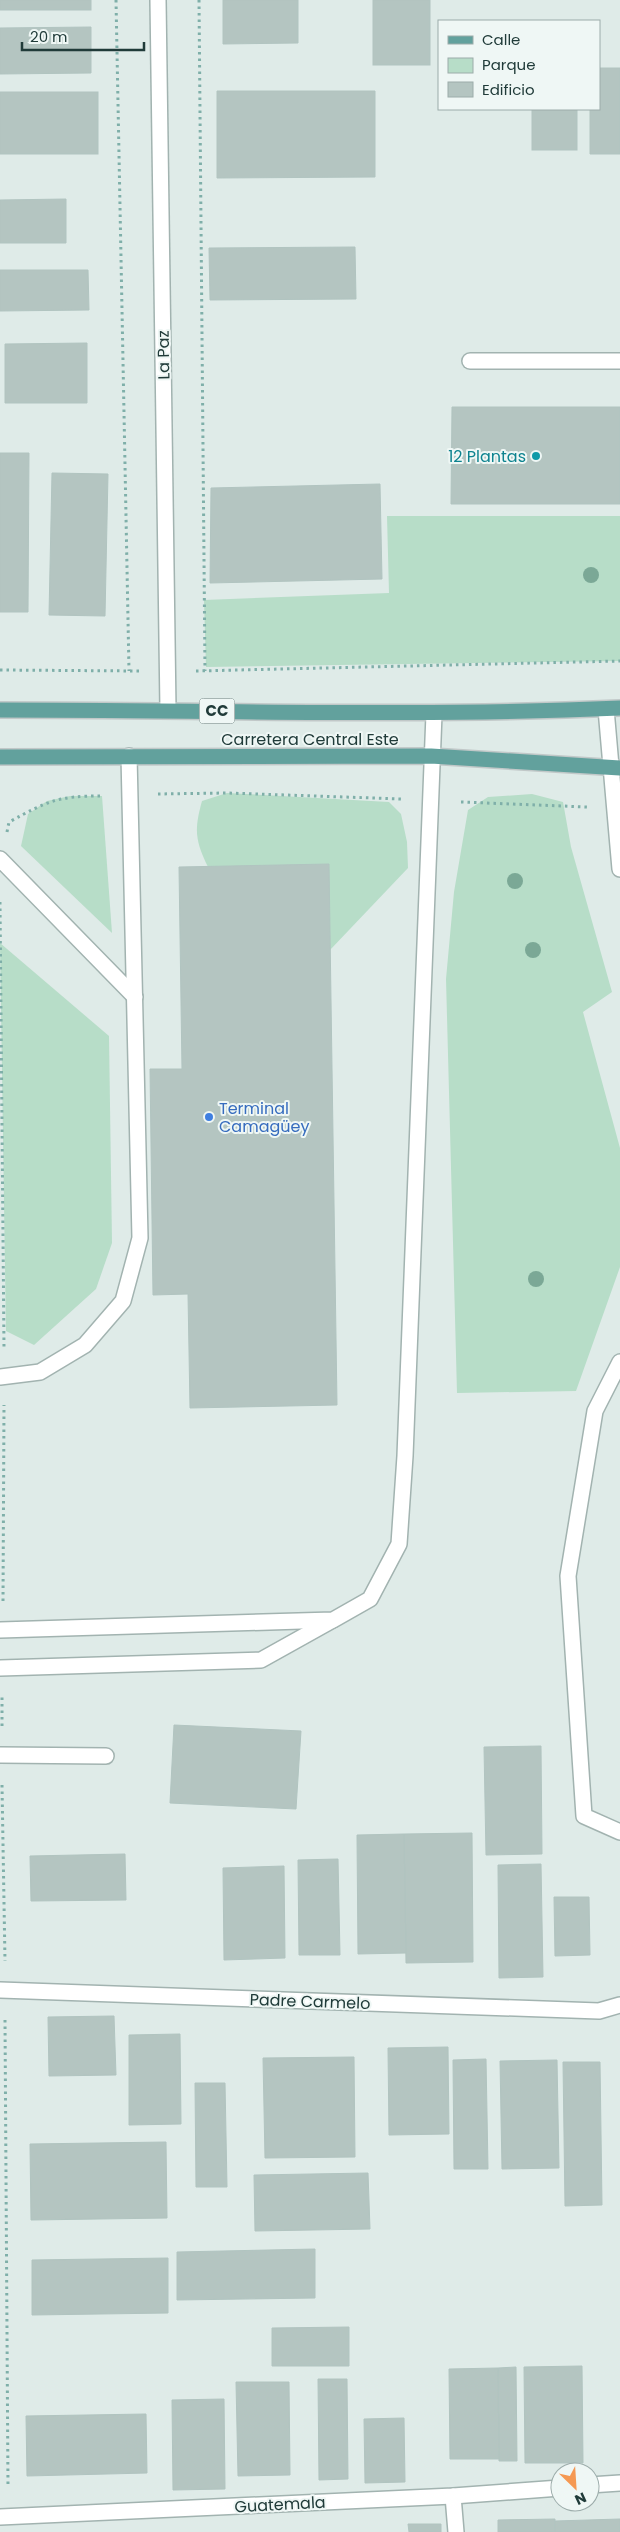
<svg xmlns="http://www.w3.org/2000/svg" width="620" height="2532" viewBox="0 0 620 2532" font-family="Poppins,sans-serif">
<rect width="100%" height="100%" fill="#dfebe8"/>
<g fill="#b7ddc8">
<path d="M387,516H620V661L206,667L204,600L389,593Z"/>
<path d="M227,793L389,802L401,814L407,842L408,868L330,950L208,867C195,840 194,830 202,801Z"/>
<path d="M532,794L563,802L571,847L612,992L583,1012L620,1148V1267L576,1391L457,1393L446,979L454,892L468,810L488,797Z"/>
<path d="M70,796H102L112,933L21,846L28,814L47,801Z"/>
<path d="M0,943L109,1036L112,1243L96,1289L34,1345L6,1331Z"/>
</g>
<g fill="#b4c5c1" stroke="#b1c4c0">
<rect x="0" y="0" width="91" height="10"/>
<path d="M223,0H298V43L223,44Z"/>
<rect x="373" y="0" width="57" height="65"/>
<path d="M91,27V73L0,74V28Z"/>
<path d="M599,68H620V154H590V109H599Z"/>
<path d="M217,91H375V177L217,178Z"/>
<rect x="0" y="92" width="98" height="62"/>
<rect x="532" y="109" width="45" height="41"/>
<path d="M66,199V243H0V200Z"/>
<path d="M355,247L356,299L210,300L209,248Z"/>
<path d="M0,270H88L89,310L0,311Z"/>
<path d="M87,343V403H5V344Z"/>
<path d="M452,407H620V504H451Z"/>
<path d="M0,453H29L28,612H0Z"/>
<path d="M52,473L108,474L105,616L49,615Z"/>
<path d="M380,484L382,579L210,583L211,488Z"/>
<path d="M329,864L337,1405L190,1408L188,1294L153,1295L150,1069H182L179,867Z"/>
<path d="M174,1725L301,1731L296,1809L170,1803Z"/>
<path d="M541,1746L542,1854L486,1855L484,1747Z"/>
<path d="M472,1833L473,1962L406,1963L404,1834Z"/>
<path d="M404,1834L406,1953L358,1954L357,1835Z"/>
<path d="M125,1854L126,1900L31,1901L30,1856Z"/>
<path d="M338,1859L340,1955H299L298,1860Z"/>
<path d="M541,1864L543,1977L499,1978L498,1865Z"/>
<path d="M284,1866L285,1958L224,1960L223,1868Z"/>
<path d="M554,1897H589L590,1955L555,1956Z"/>
<path d="M114,2016L116,2075L49,2076L48,2017Z"/>
<path d="M180,2034L181,2124L129,2125V2035Z"/>
<path d="M448,2047L449,2134L389,2135L388,2048Z"/>
<path d="M354,2057L355,2157L265,2158L263,2058Z"/>
<path d="M486,2059L488,2169H454L453,2060Z"/>
<path d="M557,2060L559,2168L502,2169L500,2061Z"/>
<path d="M563,2062H600L602,2205L565,2206Z"/>
<path d="M195,2083H225L227,2187H196Z"/>
<path d="M166,2142L167,2218L31,2220L30,2144Z"/>
<path d="M368,2173L370,2229L255,2231L254,2175Z"/>
<path d="M315,2249V2298L177,2300V2252Z"/>
<path d="M168,2258V2313L32,2315V2260Z"/>
<path d="M349,2327V2366H272V2328Z"/>
<path d="M582,2366L583,2463H525L524,2367Z"/>
<path d="M516,2367L517,2461H499L498,2368Z"/>
<path d="M498,2368L499,2459H450L449,2369Z"/>
<path d="M318,2379H347L348,2479L319,2480Z"/>
<path d="M236,2382H289L290,2475L238,2476Z"/>
<path d="M224,2399L225,2489L173,2490L172,2400Z"/>
<path d="M146,2414L147,2473L27,2476L26,2416Z"/>
<path d="M404,2418L405,2482L365,2483L364,2419Z"/>
<path d="M555,2519V2532H498V2520Z"/>
<path d="M620,2519V2532H555V2521Z"/>
<path d="M408,2524H441V2532H409Z"/>
</g>
<g fill="none" stroke-linecap="round" stroke-linejoin="round">
<g stroke="#a2b3b0" stroke-width="18">
<g id="service">
<path d="M470,361H620"/>
<path d="M606,709L620,869"/>
<path d="M0,859L135,997"/>
<path d="M620,1362L595,1411L568,1576L584,1816L620,1832"/>
<path d="M0,1377L40,1372L85,1345L123,1301L140,1238L129,756"/>
<path d="M0,1630L333,1620L370,1599L399,1544L405,1456L434,714"/>
<path d="M0,1668L261,1660L331,1621"/>
<path d="M0,1755L106,1756"/>
</g>
</g>
<g stroke="#a2b3b0" stroke-width="18">
<g id="minor">
<path d="M158,0L168,710"/>
<path d="M0,1990L599,2011L620,2005"/>
<path d="M590,2485L620,2483"/>
<path d="M453,2496L456,2532"/>
<path d="M0,2517L453,2496L560,2488"/>
</g>
</g>
<g stroke="#c1c8c8" stroke-width="18">
<g id="primary">
<path d="M0,710C207,710 413,717 620,708"/>
<path d="M0,757L431,756L620,768"/>
</g>
</g>
<g stroke="#7fafa9" stroke-width="3" stroke-dasharray="2.5 4" stroke-linecap="butt">
<path d="M116,0L129,671"/>
<path d="M199,0L205,671"/>
<path d="M0,670L139,671"/>
<path d="M196,671L620,661"/>
<path d="M158,794L227,793L402,799"/>
<path d="M461,802L587,807"/>
<path d="M7,832L9,822C48,801 57,796 102,796"/>
<path d="M0,902L4,1348"/>
<path d="M3,1601L4,1405"/>
<path d="M2,1726V1697"/>
<path d="M2,1785L5,1961"/>
<path d="M5,2020L8,2488"/>
</g>
<use href="#service" stroke="#fff" stroke-width="15"/>
<use href="#minor" stroke="#fff" stroke-width="15"/>
<use href="#primary" stroke="#62a19d" stroke-width="15"/>
</g>
<g fill="#7ba896">
<circle cx="591" cy="575" r="8"/>
<circle cx="515" cy="881" r="8"/>
<circle cx="533" cy="950" r="8"/>
<circle cx="536" cy="1279" r="8"/>
</g>
<circle fill="#0f9aa8" stroke="#eff7f5" stroke-width="2" cx="536" cy="456" r="5"/>
<circle fill="#3f7fe0" stroke="#eff7f5" stroke-width="2" cx="209" cy="1117" r="5"/>
<g text-anchor="middle" stroke-width="4" stroke-linejoin="round" paint-order="stroke">
<rect fill="#eff7f5" stroke="#5e7371" stroke-width="1" x="199.5" y="698.5" width="35" height="25" rx="4"/>
<g font-size="15" font-weight="bold" fill="#203b39">
<text x="217" y="716">CC</text>
</g>
<g font-size="16" fill="#203b39" stroke="#eff7f5">
<text transform="translate(163 355) rotate(-91)" y="6">La Paz</text>
<text x="310" y="745">Carretera Central Este</text>
<text transform="translate(310 2001) rotate(2)" y="6">Padre Carmelo</text>
<text transform="translate(280 2504) rotate(-3)" y="6">Guatemala</text>
</g>
<g font-size="16" fill="#0d838f" stroke="#eff7f5" text-anchor="end">
<text x="526" y="462">12 Plantas</text>
</g>
<g font-size="16" fill="#366cbe" stroke="#eff7f5" text-anchor="start">
<text x="219" y="1114">Terminal<tspan x="219" dy="18">Camagüey</tspan></text>
</g>
</g>
<rect x="438" y="20" width="162" height="90" fill="#eff7f5" stroke="#9cacaa"/>
<rect x="448" y="36" width="25" height="8" fill="#62a19d" stroke="#9cacaa"/>
<text x="482" y="45" font-size="15" fill="#203b39">Calle</text>
<rect x="448" y="58" width="25" height="15" fill="#b7ddc8" stroke="#9cacaa"/>
<text x="482" y="70" font-size="15" fill="#203b39">Parque</text>
<rect x="448" y="82" width="25" height="15" fill="#b4c5c1" stroke="#9cacaa"/>
<text x="482" y="95" font-size="15" fill="#203b39">Edificio</text>
<g transform="translate(575 2487) rotate(155)"><circle r="24" fill="#eff7f5" stroke="#9cacaa"/>
<path d="M0-4L9 19L0 12L-9 19Z" fill="#f59953"/>
<text y="-8" font-size="14" font-weight="bold" text-anchor="middle" fill="#203b39">N</text>
</g>
<path d="M22 42v8h122v-8" fill="none" stroke="#203b39" stroke-width="2.5"/>
<text x="30" y="42" font-size="15" fill="#203b39" stroke="#eff7f5" stroke-width="4" paint-order="stroke">20 m</text>
</svg>
